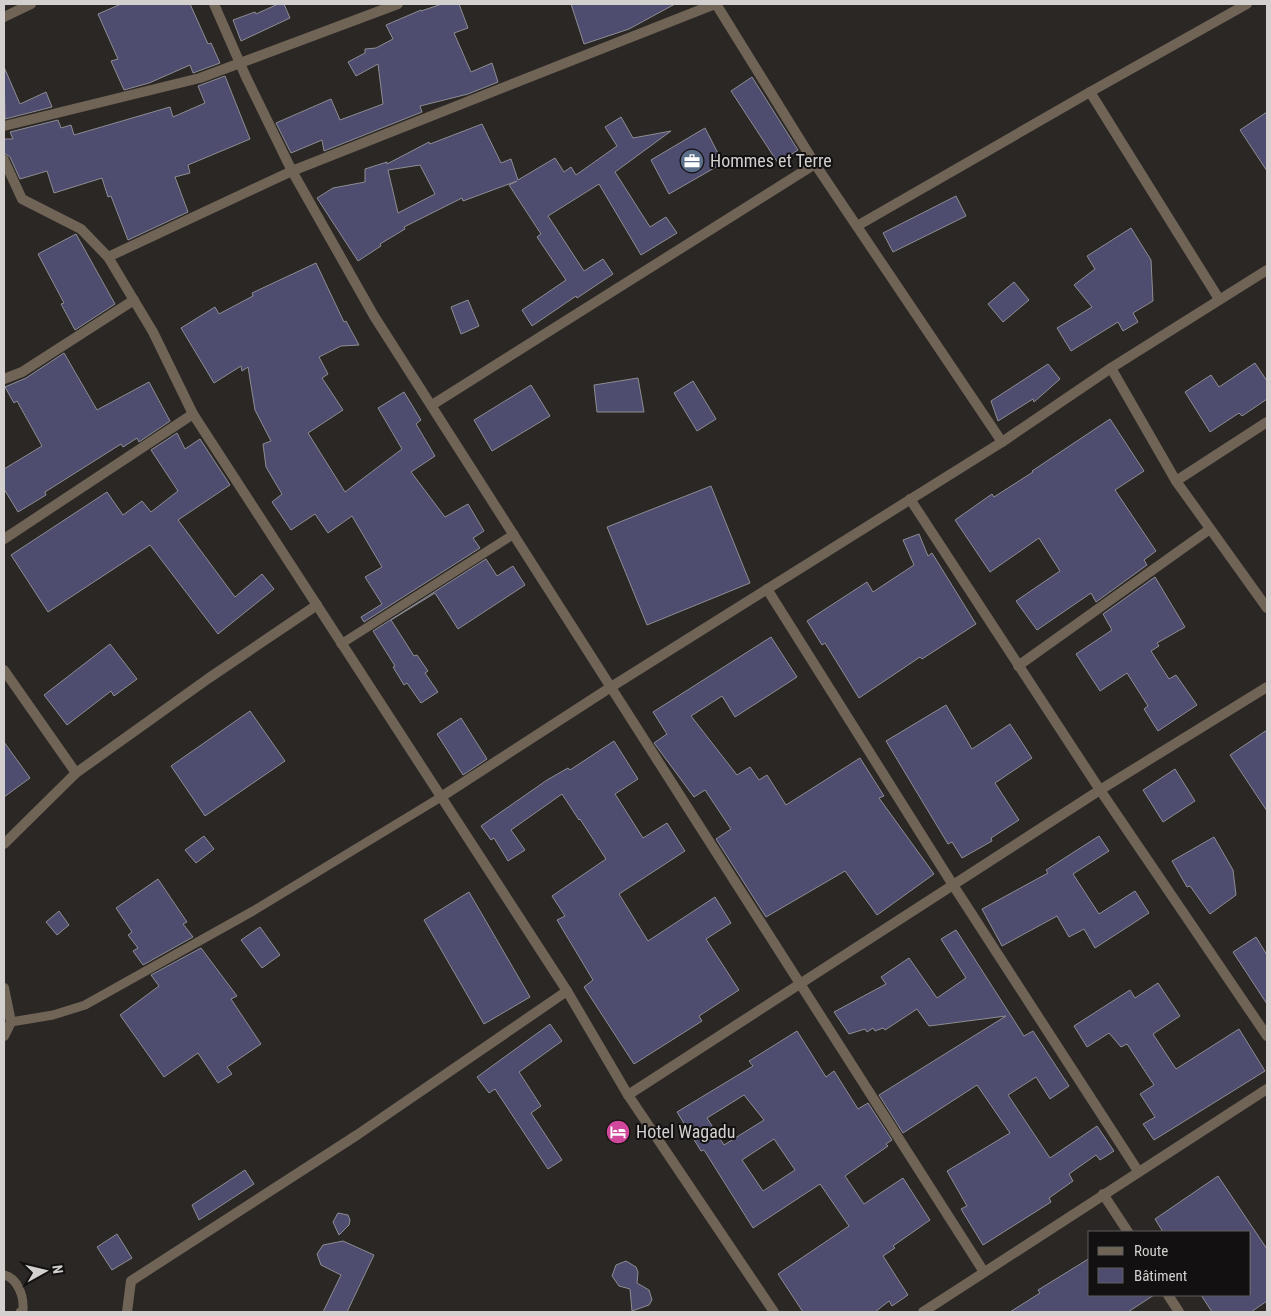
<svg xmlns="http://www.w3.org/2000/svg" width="1271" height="1316" viewBox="0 0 1271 1316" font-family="'Roboto Condensed',sans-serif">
<rect width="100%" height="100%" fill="#2b2725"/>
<g fill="#4e4c6f" stroke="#8d8d92" fill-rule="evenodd">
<path d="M121,4H190L208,44L211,43L220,63L193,73L190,65L149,83L124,90L111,61L118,59L98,14Z"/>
<path d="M278,4H284L290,18L241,41L233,20L255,12L256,14Z"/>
<path d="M442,4H459L468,28L454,33L471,72L492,63L498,82L468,94L420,106L422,112L324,151L322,140L291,153L276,123L331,99L340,120L383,104L378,64L356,76L348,62L365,53V49L376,48L393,39L386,25L421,10V11Z"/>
<path d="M571,4H675L629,29L584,44Z"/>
<path d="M4,67L20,104L46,92L52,107L5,119Z"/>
<path d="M225,76L250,139L188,165L190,173L175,177L188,212L128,240L111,196L108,197L102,178L54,193L47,171L20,179L10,157L4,153V139H13L10,132L58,120L61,128L71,125L74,135L170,107L173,117L205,103L198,86Z"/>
<path d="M752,77L798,150L778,163L731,91Z"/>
<path d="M1267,112V171L1240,130Z"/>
<path d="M621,117L633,138L671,131L615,172L650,227L666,217L677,233L641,255L599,184L548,216L584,271L603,259L613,274L577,298L576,296L532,326L522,310L566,280L537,237L541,234L509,185L517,181L463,201L462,198L404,227L405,229L380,244L381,246L358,261L317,198L333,188L365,182V169L387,162V164L429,142L430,144L482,124L501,163L511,159L518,180L555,158L564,172L571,167L576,175L617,146L605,127ZM420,165L435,194L398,213L388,170Z"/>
<path d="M705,128L723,163L669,194L651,160Z"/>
<path d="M956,196L966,216L893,252L883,233Z"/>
<path d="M1131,228L1151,260L1153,301L1133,313L1138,322L1123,331L1118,322L1071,351L1057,328L1092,307L1074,285L1095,269L1087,256Z"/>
<path d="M76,234L115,304L75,330L61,304L64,303L38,254Z"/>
<path d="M316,263L344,322L346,321L359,345L341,346L319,357L328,374L322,378L343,410L308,433L345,492L402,449L378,408L404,392L421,420L416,424L435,456L411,472L445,517L468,504L484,531L473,538L480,548L364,622L361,617L382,604L365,577L382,567L352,516L328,533L315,514L291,530L272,502L282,494L266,467L263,444L271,441L255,410L248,367L242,371L241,366L214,383L181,328L215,307L219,314L253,296L252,293Z"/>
<path d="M1014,282L1029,300L1003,322L988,304Z"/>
<path d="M468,300L479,326L461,334L451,307Z"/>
<path d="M64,353L97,410L149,382L170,421L139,442L137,438L123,447L121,444L45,492L46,495L18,512L4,489V469L42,446L17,401L14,403L5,387L26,378Z"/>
<path d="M1255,363L1267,381V399L1242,416L1239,413L1210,432L1185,392L1211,375L1219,387Z"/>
<path d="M1048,364L1060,379L1034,402L1033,399L998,421L991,401Z"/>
<path d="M638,378L644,412H597L594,385Z"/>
<path d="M693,381L716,419L697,431L674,393Z"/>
<path d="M531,385L550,416L492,451L474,420Z"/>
<path d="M1110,419L1144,471L1115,490L1156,551L1144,560L1147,565L1096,602L1091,593L1037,630L1016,601L1060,571L1039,538L990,572L955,520L992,494L994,497L1033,472L1032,471Z"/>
<path d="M177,433L185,449L200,439L230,485L178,520L235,597L262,574L274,589L218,634L150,545L48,612L11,555L107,492L123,515L142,501L151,512L178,491L151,450Z"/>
<path d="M711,486L750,583L647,625L607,527Z"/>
<path d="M919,534L928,556L932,553L976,624L922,659L920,657L859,698L825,643L822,645L807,621L867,582L873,592L914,565L903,540Z"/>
<path d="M486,559L497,576L513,566L525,585L458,629L435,593L391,620L414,656L417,655L428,671L425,673L438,692L421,703L407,683L404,685L393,667L395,666L373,631Z"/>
<path d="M1155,577L1185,627L1157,643L1159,646L1151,651L1169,679L1176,675L1197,705L1158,731L1144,709L1148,706L1127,673L1100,691L1076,654L1112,630L1103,614Z"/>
<path d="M771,637L797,677L735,717L722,696L691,716L737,775L750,767L759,780L767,775L786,805L860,758L884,796L879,798L934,874L877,915L845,871L766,917L716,839L731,829L705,790L694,797L654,743L667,734L653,712Z"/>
<path d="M110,644L137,679L114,696L111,691L67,725L44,695Z"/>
<path d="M946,705L972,749L1010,724L1032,758L995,783L1019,820L991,838L992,841L962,858L952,842L948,844L886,741Z"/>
<path d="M250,711L285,761L205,816L171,766Z"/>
<path d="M461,718L487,759L463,775L437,734Z"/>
<path d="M1267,730V811L1230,755Z"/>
<path d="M614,741L638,779L615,794L643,838L667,823L685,851L619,894L648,941L715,897L731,923L706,939L739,990L699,1016L702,1021L634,1064L584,987L593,980L557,920L565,916L552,896L606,859L580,819L579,820L562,794L511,830L525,850L508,861L494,838L491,840L481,826L547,780L568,768L570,770Z"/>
<path d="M4,742L30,778L4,797Z"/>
<path d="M1175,769L1195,801L1163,822L1143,790Z"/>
<path d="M204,836L214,849L196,863L185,850Z"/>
<path d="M1099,836L1109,851L1073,874L1099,914L1135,891L1149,913L1095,948L1084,929L1069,937L1057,916L1002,946L982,909L1048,873L1046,870Z"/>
<path d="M1214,837L1233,870L1236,895L1210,914L1190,886L1187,887L1172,861Z"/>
<path d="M158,879L187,922L183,924L193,937L143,965L133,951L138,948L128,935L132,932L116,908Z"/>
<path d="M469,892L530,997L484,1024L424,920Z"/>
<path d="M59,911L69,925L57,935L46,922Z"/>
<path d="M260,927L280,955L262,968L241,940Z"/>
<path d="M956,930L1024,1036L1033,1031L1069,1086L1050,1099L1036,1077L1008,1095L1050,1158L1097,1126L1114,1151L1100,1160L1096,1155L1069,1174L1073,1181L1049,1198L1051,1202L983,1245L961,1209L967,1206L947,1171L1010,1133L977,1085L903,1133L879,1095L1006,1016L929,1026L917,1009L885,1030L883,1028L875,1031L873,1028L867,1032L865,1029L849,1034L834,1012L886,984L881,977L909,958L937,998L966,978L941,939Z"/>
<path d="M1256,937L1267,955V1004L1233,952Z"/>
<path d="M201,948L237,996L231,999L261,1044L227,1067L232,1074L218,1083L198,1053L164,1077L120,1015L159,986L151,975Z"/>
<path d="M1158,983L1180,1016L1153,1034L1176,1069L1239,1029L1265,1071L1154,1140L1143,1124L1155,1117L1140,1094L1154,1085L1127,1044L1121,1047L1109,1033L1087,1047L1074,1026L1130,990L1135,998Z"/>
<path d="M550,1024L562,1041L519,1072L541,1106L531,1113L562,1160L548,1169L495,1089L489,1093L477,1077Z"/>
<path d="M797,1031L826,1077L834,1071L858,1109L868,1103L892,1140L886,1144L888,1146L845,1176L864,1204L903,1178L930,1220L893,1246L895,1248L883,1256L908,1295L892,1306L889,1301L875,1312H803L778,1274L849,1226L820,1184L753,1228L704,1150L701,1151L677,1112L753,1066L749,1061ZM744,1095L764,1120L724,1145L707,1118ZM774,1139L795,1170L763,1191L742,1160Z"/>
<path d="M245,1170L254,1184L199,1220L192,1205Z"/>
<path d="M1218,1176L1267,1249V1301L1251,1312H1212L1201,1295H1250V1232H1163L1155,1219Z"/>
<path d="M338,1213L348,1215L350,1220L349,1225L339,1235L333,1222Z"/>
<path d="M117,1234L132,1258L112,1270L97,1247Z"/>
<path d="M343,1241L374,1255L347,1312H323L341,1275L321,1265L317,1254L323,1245Z"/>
<path d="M1090,1258V1295H1154L1128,1312H1010L1040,1293L1038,1290Z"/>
<path d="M626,1261L636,1267L638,1272L637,1283L649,1290L652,1300L649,1305L632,1311L630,1289L619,1286L612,1276L616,1265Z"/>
</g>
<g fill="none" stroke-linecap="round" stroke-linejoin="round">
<g stroke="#6f6456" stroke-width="9">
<path d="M341,644L514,534"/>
<path d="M11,1022L53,1015L85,1005L253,911L441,797"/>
<path d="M4,1275C18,1278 24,1297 23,1310L20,1312"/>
</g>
<g stroke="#6f6456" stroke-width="10">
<path d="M214,4L246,77L292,171L374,316L984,1272"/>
<path d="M716,4L815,164L1002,442"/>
<path d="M4,17L31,4"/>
<path d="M1090,92L1247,4"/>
<path d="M4,126L200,78L398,4"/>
<path d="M4,160L22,199L81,229L108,257L153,332L193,414L567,991L628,1095L774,1312"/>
<path d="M857,226L1090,92L1219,299"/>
<path d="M108,257L292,171L715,4"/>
<path d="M1111,368L1176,481L1267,608"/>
<path d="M4,379L22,372L134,300"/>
<path d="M432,405L815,164"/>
<path d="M1176,481L1267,422"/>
<path d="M910,499L1100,790L1267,1036"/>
<path d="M4,539L193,414"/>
<path d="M767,589L953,885L1138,1171"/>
<path d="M1018,666L1210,529"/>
<path d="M4,670L76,773"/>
<path d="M441,797L611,687L1002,442L1111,368L1267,270"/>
<path d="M4,844L76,773L209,678L317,605"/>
<path d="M4,988L11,1022L4,1036"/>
<path d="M628,1095L1100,790L1267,687"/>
<path d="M1103,1194L1128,1232"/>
<path d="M1168,1295L1179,1312"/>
<path d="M127,1312L131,1281L357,1135L567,991"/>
<path d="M923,1312L1267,1089"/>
</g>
</g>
<defs>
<g id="office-disc" transform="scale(1.25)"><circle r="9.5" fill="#5c6f8a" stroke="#121010"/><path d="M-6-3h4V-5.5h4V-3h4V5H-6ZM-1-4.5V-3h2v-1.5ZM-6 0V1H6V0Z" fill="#fff"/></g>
<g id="hotel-disc" transform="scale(1.25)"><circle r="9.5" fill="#d1479c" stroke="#121010"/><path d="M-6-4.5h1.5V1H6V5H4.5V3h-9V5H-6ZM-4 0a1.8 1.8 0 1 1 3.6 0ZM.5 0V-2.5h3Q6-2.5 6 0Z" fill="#fff"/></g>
</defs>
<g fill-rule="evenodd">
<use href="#office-disc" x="692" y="161"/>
<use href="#hotel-disc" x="618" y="1132"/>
</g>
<g text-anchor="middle" stroke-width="4" stroke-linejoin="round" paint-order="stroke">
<g font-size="18" fill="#d3d0cf" stroke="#121010" text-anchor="start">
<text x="710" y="167">Hommes et Terre</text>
<text x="636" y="1138">Hotel Wagadu</text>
</g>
</g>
<rect width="1271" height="1316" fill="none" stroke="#d3d0cf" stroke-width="10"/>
<rect x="1088" y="1231" width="162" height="65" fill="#121010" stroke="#5f5d5c"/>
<rect x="1098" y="1247" width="25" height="8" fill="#6f6456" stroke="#5f5d5c"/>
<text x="1134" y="1256" font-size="15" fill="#d3d0cf">Route</text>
<rect x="1098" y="1268" width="25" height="15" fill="#4e4c6f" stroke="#5f5d5c"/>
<text x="1134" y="1281" font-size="15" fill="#d3d0cf">Bâtiment</text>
<g transform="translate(45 1271) rotate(82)" stroke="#121010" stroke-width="4" paint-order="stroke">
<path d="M0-4L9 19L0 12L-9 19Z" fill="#d3d0cf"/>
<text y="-8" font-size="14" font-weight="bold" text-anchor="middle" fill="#d3d0cf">N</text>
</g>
</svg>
